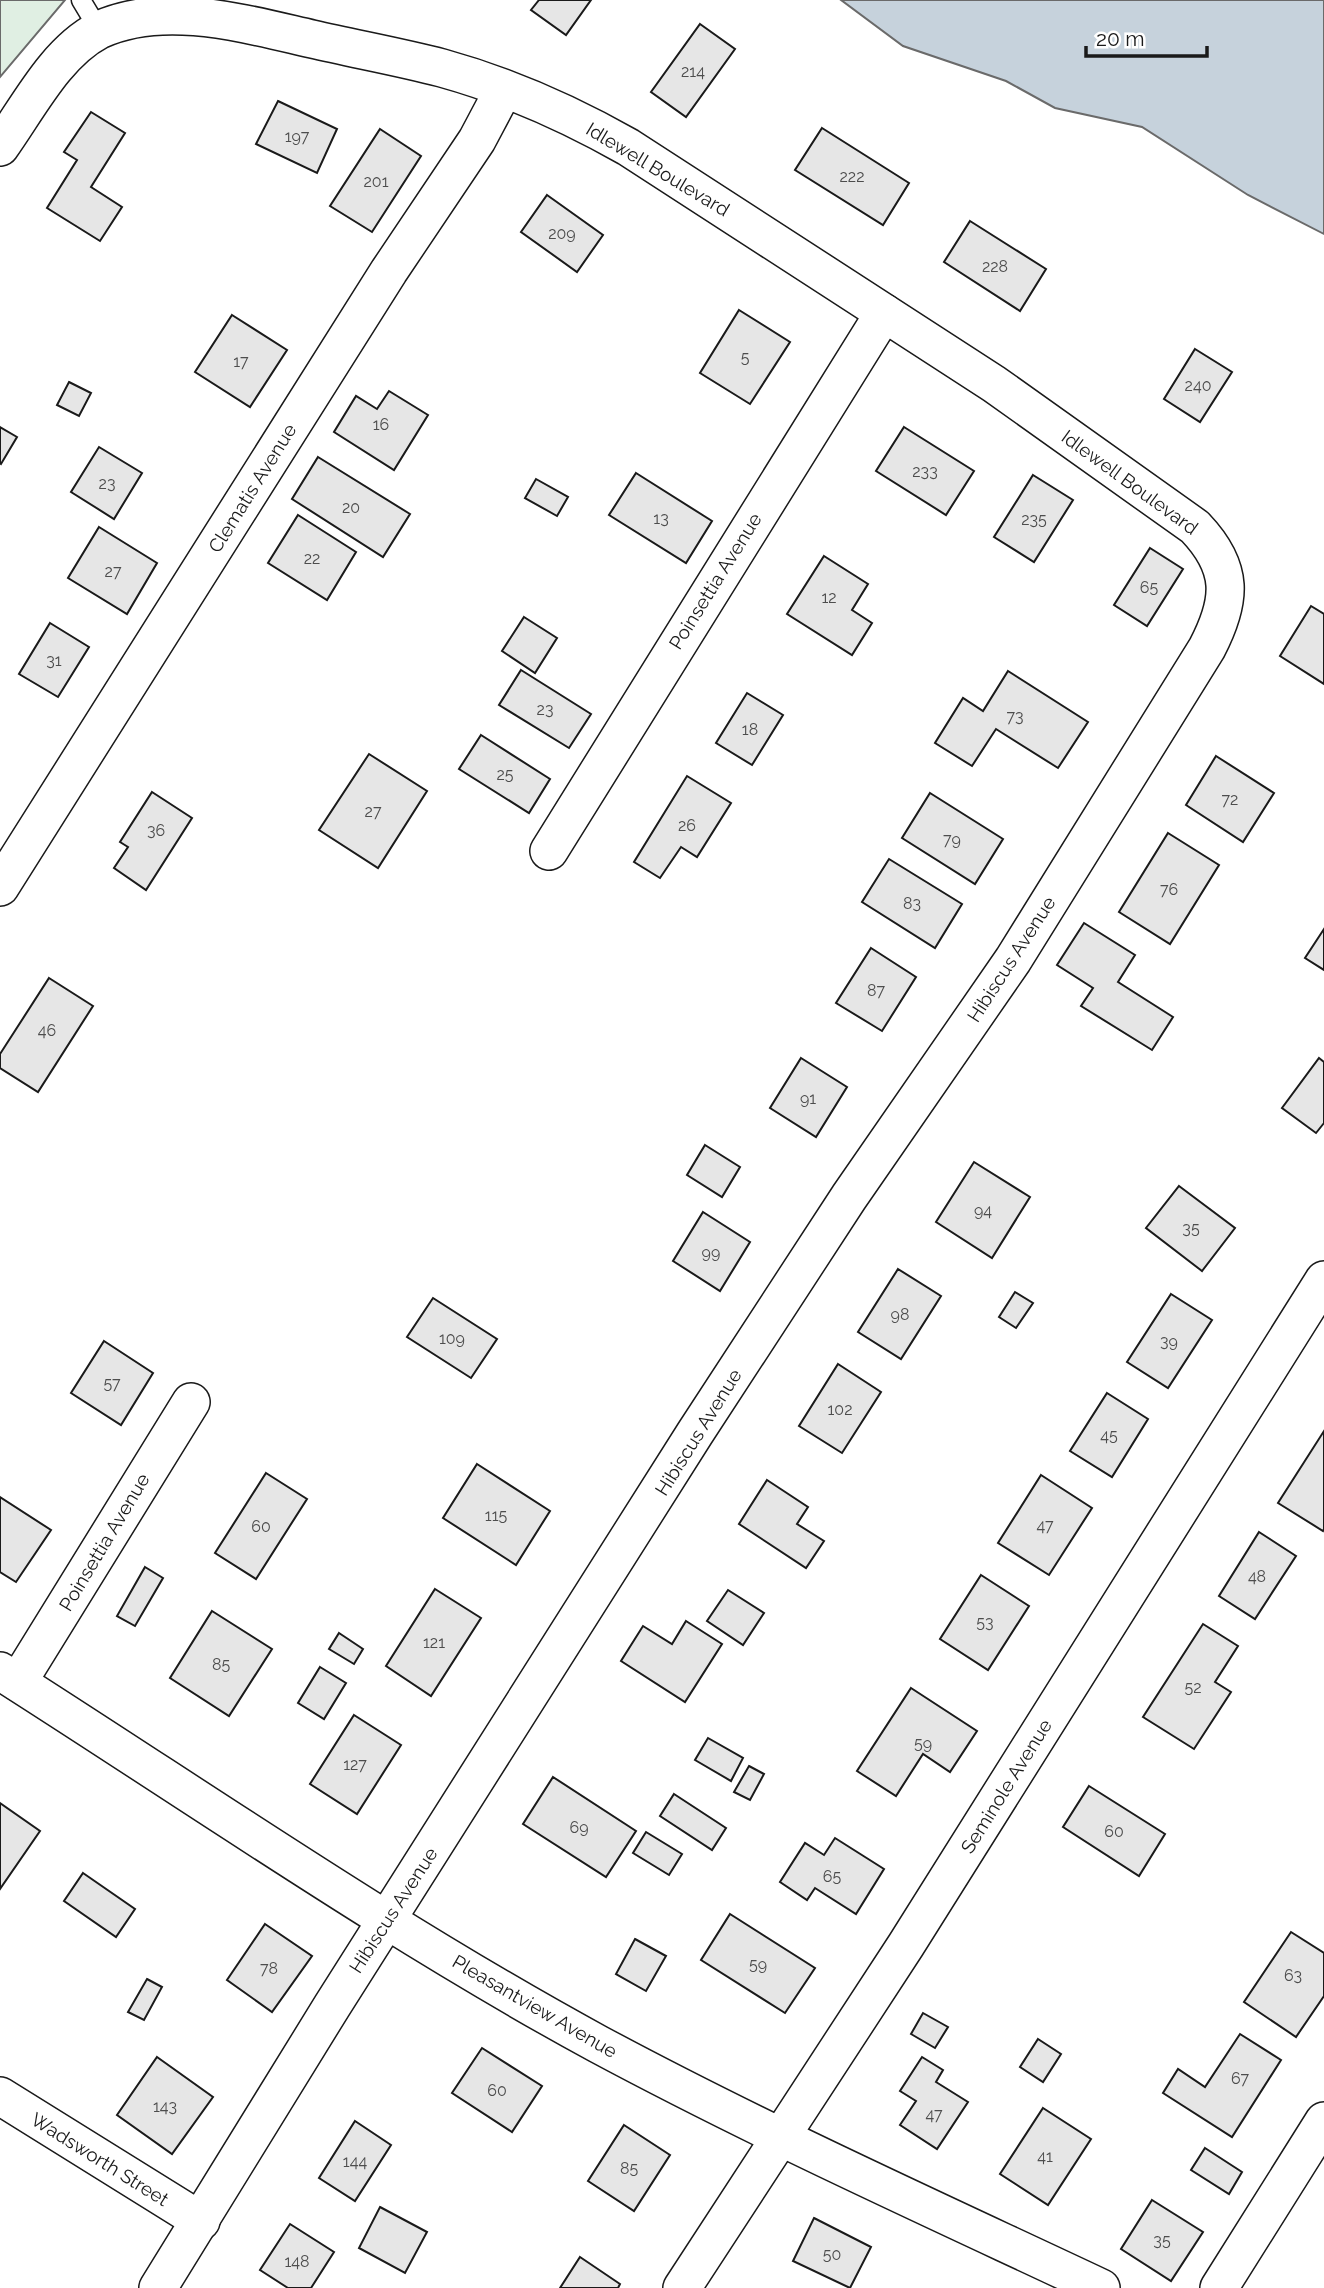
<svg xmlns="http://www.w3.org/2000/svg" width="1324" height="2288" viewBox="0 0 1324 2288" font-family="Raleway,sans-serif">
<rect width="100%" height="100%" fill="#fff"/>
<path fill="#e0efe3" stroke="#6a6a6a" stroke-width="2" d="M0,0H65L0,77Z"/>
<path fill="#c6d2dc" stroke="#6a6a6a" stroke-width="2" d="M841,0H1324V234L1248,195L1142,127L1055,108L1006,81L903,46Z"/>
<g fill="#e6e6e6" stroke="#1a1a1a" stroke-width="2">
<path d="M539,0H591L566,35L531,10Z"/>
<path d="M700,24L735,49L686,117L651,92Z"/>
<path d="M278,101L337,129L317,173L256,144Z"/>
<path d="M91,112L125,133L91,187L122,207L100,241L47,208L77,160L64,152Z"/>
<path d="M822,128L909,183L883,225L795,170Z"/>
<path d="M380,129L421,156L372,232L330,206Z"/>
<path d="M547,195L603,235L577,272L521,232Z"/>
<path d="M970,221L1046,269L1020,311L944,262Z"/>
<path d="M739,310L790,342L750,404L700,373Z"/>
<path d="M232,315L287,350L250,407L195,372Z"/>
<path d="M1195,349L1232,372L1200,422L1164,399Z"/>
<path d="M69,382L91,393L79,416L57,405Z"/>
<path d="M389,391L428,415L394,470L334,432L356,396L377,409Z"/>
<path d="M0,427L17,437L1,464L0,463Z"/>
<path d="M904,427L974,471L946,515L876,471Z"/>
<path d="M99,447L142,473L114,519L71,492Z"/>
<path d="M318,457L410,514L383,557L292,499Z"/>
<path d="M636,473L712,521L686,563L609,515Z"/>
<path d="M1033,475L1073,500L1034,562L994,537Z"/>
<path d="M536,479L568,497L557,516L525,498Z"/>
<path d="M298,515L356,552L327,600L268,563Z"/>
<path d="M99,527L157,563L127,614L68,578Z"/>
<path d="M1150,548L1183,569L1147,626L1114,605Z"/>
<path d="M824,556L868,584L852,610L872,623L852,655L787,614Z"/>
<path d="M1311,606L1324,614V684L1280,656Z"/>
<path d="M524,617L557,638L535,673L502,651Z"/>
<path d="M50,623L89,647L58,697L19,674Z"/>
<path d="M521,670L591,714L569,748L499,705Z"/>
<path d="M1008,671L1088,722L1058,768L996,729L972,766L935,743L963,698L983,711Z"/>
<path d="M747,693L783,715L752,765L716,743Z"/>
<path d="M481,735L550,779L529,813L459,769Z"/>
<path d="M369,754L427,791L378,868L319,830Z"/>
<path d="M1216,756L1274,793L1243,842L1186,805Z"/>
<path d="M687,776L731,803L697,857L681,847L660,878L634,862Z"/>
<path d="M152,792L192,818L146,890L114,868L128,847L120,842Z"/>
<path d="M930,793L1003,839L975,884L902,838Z"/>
<path d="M1168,833L1219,865L1170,944L1119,912Z"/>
<path d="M889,859L962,904L935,948L862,902Z"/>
<path d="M1084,923L1135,955L1118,982L1173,1017L1152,1050L1081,1006L1093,988L1057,965Z"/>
<path d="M1324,929V970L1305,958Z"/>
<path d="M871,948L916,977L882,1031L836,1003Z"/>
<path d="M49,978L93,1006L38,1092L0,1068V1054Z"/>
<path d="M801,1058L847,1087L816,1137L770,1108Z"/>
<path d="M1319,1058L1324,1062V1123L1316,1133L1282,1108Z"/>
<path d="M705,1145L740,1167L722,1197L687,1175Z"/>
<path d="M974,1162L1030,1197L992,1258L936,1222Z"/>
<path d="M1179,1186L1235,1228L1202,1271L1146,1228Z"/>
<path d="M703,1212L750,1242L720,1291L673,1261Z"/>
<path d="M898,1269L941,1296L901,1359L858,1332Z"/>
<path d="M1015,1292L1033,1303L1016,1328L999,1317Z"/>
<path d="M1171,1294L1212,1320L1168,1388L1127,1362Z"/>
<path d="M433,1298L497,1339L471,1378L407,1337Z"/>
<path d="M104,1341L153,1373L121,1425L71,1393Z"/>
<path d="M838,1364L881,1392L842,1453L799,1426Z"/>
<path d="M1107,1393L1148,1419L1112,1477L1070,1451Z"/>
<path d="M1324,1431V1529L1323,1531L1278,1503Z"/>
<path d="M477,1464L550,1511L516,1565L443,1518Z"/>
<path d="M266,1473L307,1499L256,1579L215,1553Z"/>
<path d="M1041,1475L1092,1508L1049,1575L998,1543Z"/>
<path d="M767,1480L808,1507L797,1524L824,1541L806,1568L739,1524Z"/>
<path d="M0,1497L51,1530L16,1582L0,1572Z"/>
<path d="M1259,1532L1296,1556L1255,1619L1219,1596Z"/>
<path d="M145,1567L163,1578L135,1626L117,1616Z"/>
<path d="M981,1575L1029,1606L988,1670L940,1639Z"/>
<path d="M435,1589L481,1618L431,1696L386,1666Z"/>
<path d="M728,1590L764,1613L743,1645L707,1621Z"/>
<path d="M212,1611L272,1649L229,1716L170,1678Z"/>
<path d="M686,1621L722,1644L685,1702L621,1661L643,1626L672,1644Z"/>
<path d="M1203,1624L1238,1646L1215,1682L1231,1692L1194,1749L1143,1717Z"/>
<path d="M339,1633L363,1649L354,1664L329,1649Z"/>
<path d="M320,1667L346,1683L324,1719L298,1703Z"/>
<path d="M911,1688L977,1731L950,1772L923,1754L896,1796L857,1771Z"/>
<path d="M354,1715L401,1745L357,1814L310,1784Z"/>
<path d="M708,1738L743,1758L731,1781L695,1760Z"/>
<path d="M749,1766L764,1774L750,1800L734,1792Z"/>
<path d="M553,1777L636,1831L606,1877L523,1824Z"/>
<path d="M1089,1786L1165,1834L1139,1876L1063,1827Z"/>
<path d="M674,1794L726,1828L712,1850L660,1816Z"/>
<path d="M0,1803L40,1831L0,1889Z"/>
<path d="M646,1832L682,1854L669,1875L633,1853Z"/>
<path d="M835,1838L884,1869L856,1914L815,1888L807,1900L780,1882L805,1843L824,1855Z"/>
<path d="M83,1873L135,1909L116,1937L64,1901Z"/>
<path d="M730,1914L815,1968L785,2013L701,1960Z"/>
<path d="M265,1924L312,1956L272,2012L227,1980Z"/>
<path d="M1291,1932L1324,1953V1996L1296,2037L1244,2002Z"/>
<path d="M635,1939L666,1956L646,1991L616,1974Z"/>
<path d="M147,1979L162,1987L144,2020L128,2012Z"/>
<path d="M923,2013L948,2027L935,2048L911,2034Z"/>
<path d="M1240,2034L1281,2060L1232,2137L1163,2093L1178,2069L1205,2087Z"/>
<path d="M1038,2039L1061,2054L1043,2082L1020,2067Z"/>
<path d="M482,2048L542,2086L512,2132L452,2093Z"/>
<path d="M157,2057L213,2097L172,2154L117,2115Z"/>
<path d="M922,2057L943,2070L936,2082L968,2102L937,2149L900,2125L916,2101L900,2091Z"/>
<path d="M1043,2108L1091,2139L1048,2205L1000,2174Z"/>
<path d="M355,2121L391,2145L355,2201L319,2178Z"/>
<path d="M624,2125L670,2155L634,2211L588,2181Z"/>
<path d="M1205,2148L1242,2172L1229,2194L1191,2170Z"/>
<path d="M1152,2200L1203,2232L1171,2281L1121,2249Z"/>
<path d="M380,2207L427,2232L405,2273L359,2248Z"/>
<path d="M814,2218L871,2247L850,2288L793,2261Z"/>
<path d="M290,2224L334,2252L311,2288H288L260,2270Z"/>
<path d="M580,2257L620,2284L618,2288H560Z"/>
</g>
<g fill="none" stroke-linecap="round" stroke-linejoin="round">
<g stroke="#1a1a1a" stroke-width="21">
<path id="lane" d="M81,0L99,30"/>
</g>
<g stroke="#1a1a1a" stroke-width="40">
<g id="street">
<path d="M0,147C28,108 55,53 99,30C164,0 246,24 312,39C355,49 400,57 442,68C507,86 570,114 628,147L994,384L1195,527C1234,568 1232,600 1207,648L1013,960L849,1197L695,1433L332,2006L158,2288"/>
<path d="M549,851L884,313"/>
<path d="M0,887L389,271L477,140L504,89"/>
<path d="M0,1671C198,1797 392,1932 598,2044C762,2132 933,2209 1101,2288"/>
<path d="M18,1682L191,1402"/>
<path d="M0,2096L201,2221"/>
<path d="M682,2288L906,1945L1324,1280"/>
<path d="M1219,2288L1324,2121"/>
</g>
</g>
<use href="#lane" stroke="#fff" stroke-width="18"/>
<use href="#street" stroke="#fff" stroke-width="37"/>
</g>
<g text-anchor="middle" stroke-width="5" stroke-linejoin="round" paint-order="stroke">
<g font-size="16" fill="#4d4d4d">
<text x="693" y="77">214</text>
<text x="297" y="142">197</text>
<text x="852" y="182">222</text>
<text x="376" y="187">201</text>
<text x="562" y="239">209</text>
<text x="995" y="272">228</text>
<text x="745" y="363">5</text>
<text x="241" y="367">17</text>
<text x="1198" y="391">240</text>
<text x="381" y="430">16</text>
<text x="925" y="477">233</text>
<text x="107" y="489">23</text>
<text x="351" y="513">20</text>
<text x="661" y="524">13</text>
<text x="1034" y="525">235</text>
<text x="312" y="564">22</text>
<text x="113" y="577">27</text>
<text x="1149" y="593">65</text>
<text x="829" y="603">12</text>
<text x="54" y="666">31</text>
<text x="545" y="715">23</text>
<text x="1015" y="722">73</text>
<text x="750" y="735">18</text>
<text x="505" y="780">25</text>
<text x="1230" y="805">72</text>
<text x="373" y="817">27</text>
<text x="687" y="831">26</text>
<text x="156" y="836">36</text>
<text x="952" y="845">79</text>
<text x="1169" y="895">76</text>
<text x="912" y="909">83</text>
<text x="876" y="996">87</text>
<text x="47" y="1036">46</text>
<text x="808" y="1104">91</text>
<text x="983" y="1216">94</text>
<text x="1191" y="1234">35</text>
<text x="711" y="1258">99</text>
<text x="900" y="1320">98</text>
<text x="452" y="1344">109</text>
<text x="1169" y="1347">39</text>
<text x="112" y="1389">57</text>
<text x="840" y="1415">102</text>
<text x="1109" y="1441">45</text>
<text x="496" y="1521">115</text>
<text x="1045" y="1531">47</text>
<text x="261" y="1532">60</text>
<text x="1257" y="1582">48</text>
<text x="985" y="1628">53</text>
<text x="434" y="1648">121</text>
<text x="221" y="1670">85</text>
<text x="1193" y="1693">52</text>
<text x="923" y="1749">59</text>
<text x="355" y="1770">127</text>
<text x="579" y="1833">69</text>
<text x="1114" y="1837">60</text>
<text x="832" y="1882">65</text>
<text x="758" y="1970">59</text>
<text x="269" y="1974">78</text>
<text x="1293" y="1981">63</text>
<text x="1240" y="2084">67</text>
<text x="497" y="2096">60</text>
<text x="165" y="2112">143</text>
<text x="934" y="2120">47</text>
<text x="1045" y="2162">41</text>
<text x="355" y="2167">144</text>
<text x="629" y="2174">85</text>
<text x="1162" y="2246">35</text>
<text x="832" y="2260">50</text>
<text x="297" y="2267">148</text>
</g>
<g font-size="19" fill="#1a1a1a" stroke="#fff">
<text transform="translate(658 169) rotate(31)" y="7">Idlewell Boulevard</text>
<text transform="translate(1130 482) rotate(36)" y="7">Idlewell Boulevard</text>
<text transform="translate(252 488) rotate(-58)" y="7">Clematis Avenue</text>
<text transform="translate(715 581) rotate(-58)" y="7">Poinsettia Avenue</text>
<text transform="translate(1011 959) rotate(-57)" y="7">Hibiscus Avenue</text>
<text transform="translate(698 1432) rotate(-58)" y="7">Hibiscus Avenue</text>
<text transform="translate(104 1542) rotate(-59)" y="7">Poinsettia Avenue</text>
<text transform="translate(1006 1786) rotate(-58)" y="7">Seminole Avenue</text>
<text transform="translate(393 1910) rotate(-57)" y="7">Hibiscus Avenue</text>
<text transform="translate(535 2006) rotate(30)" y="7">Pleasantview Avenue</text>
<text transform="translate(100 2159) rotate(32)" y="7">Wadsworth Street</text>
</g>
</g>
<path d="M1086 46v10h121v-10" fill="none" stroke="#1a1a1a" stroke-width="3.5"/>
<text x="1096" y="46" font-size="21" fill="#1a1a1a" stroke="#ffffff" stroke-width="5" paint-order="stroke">20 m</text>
</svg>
